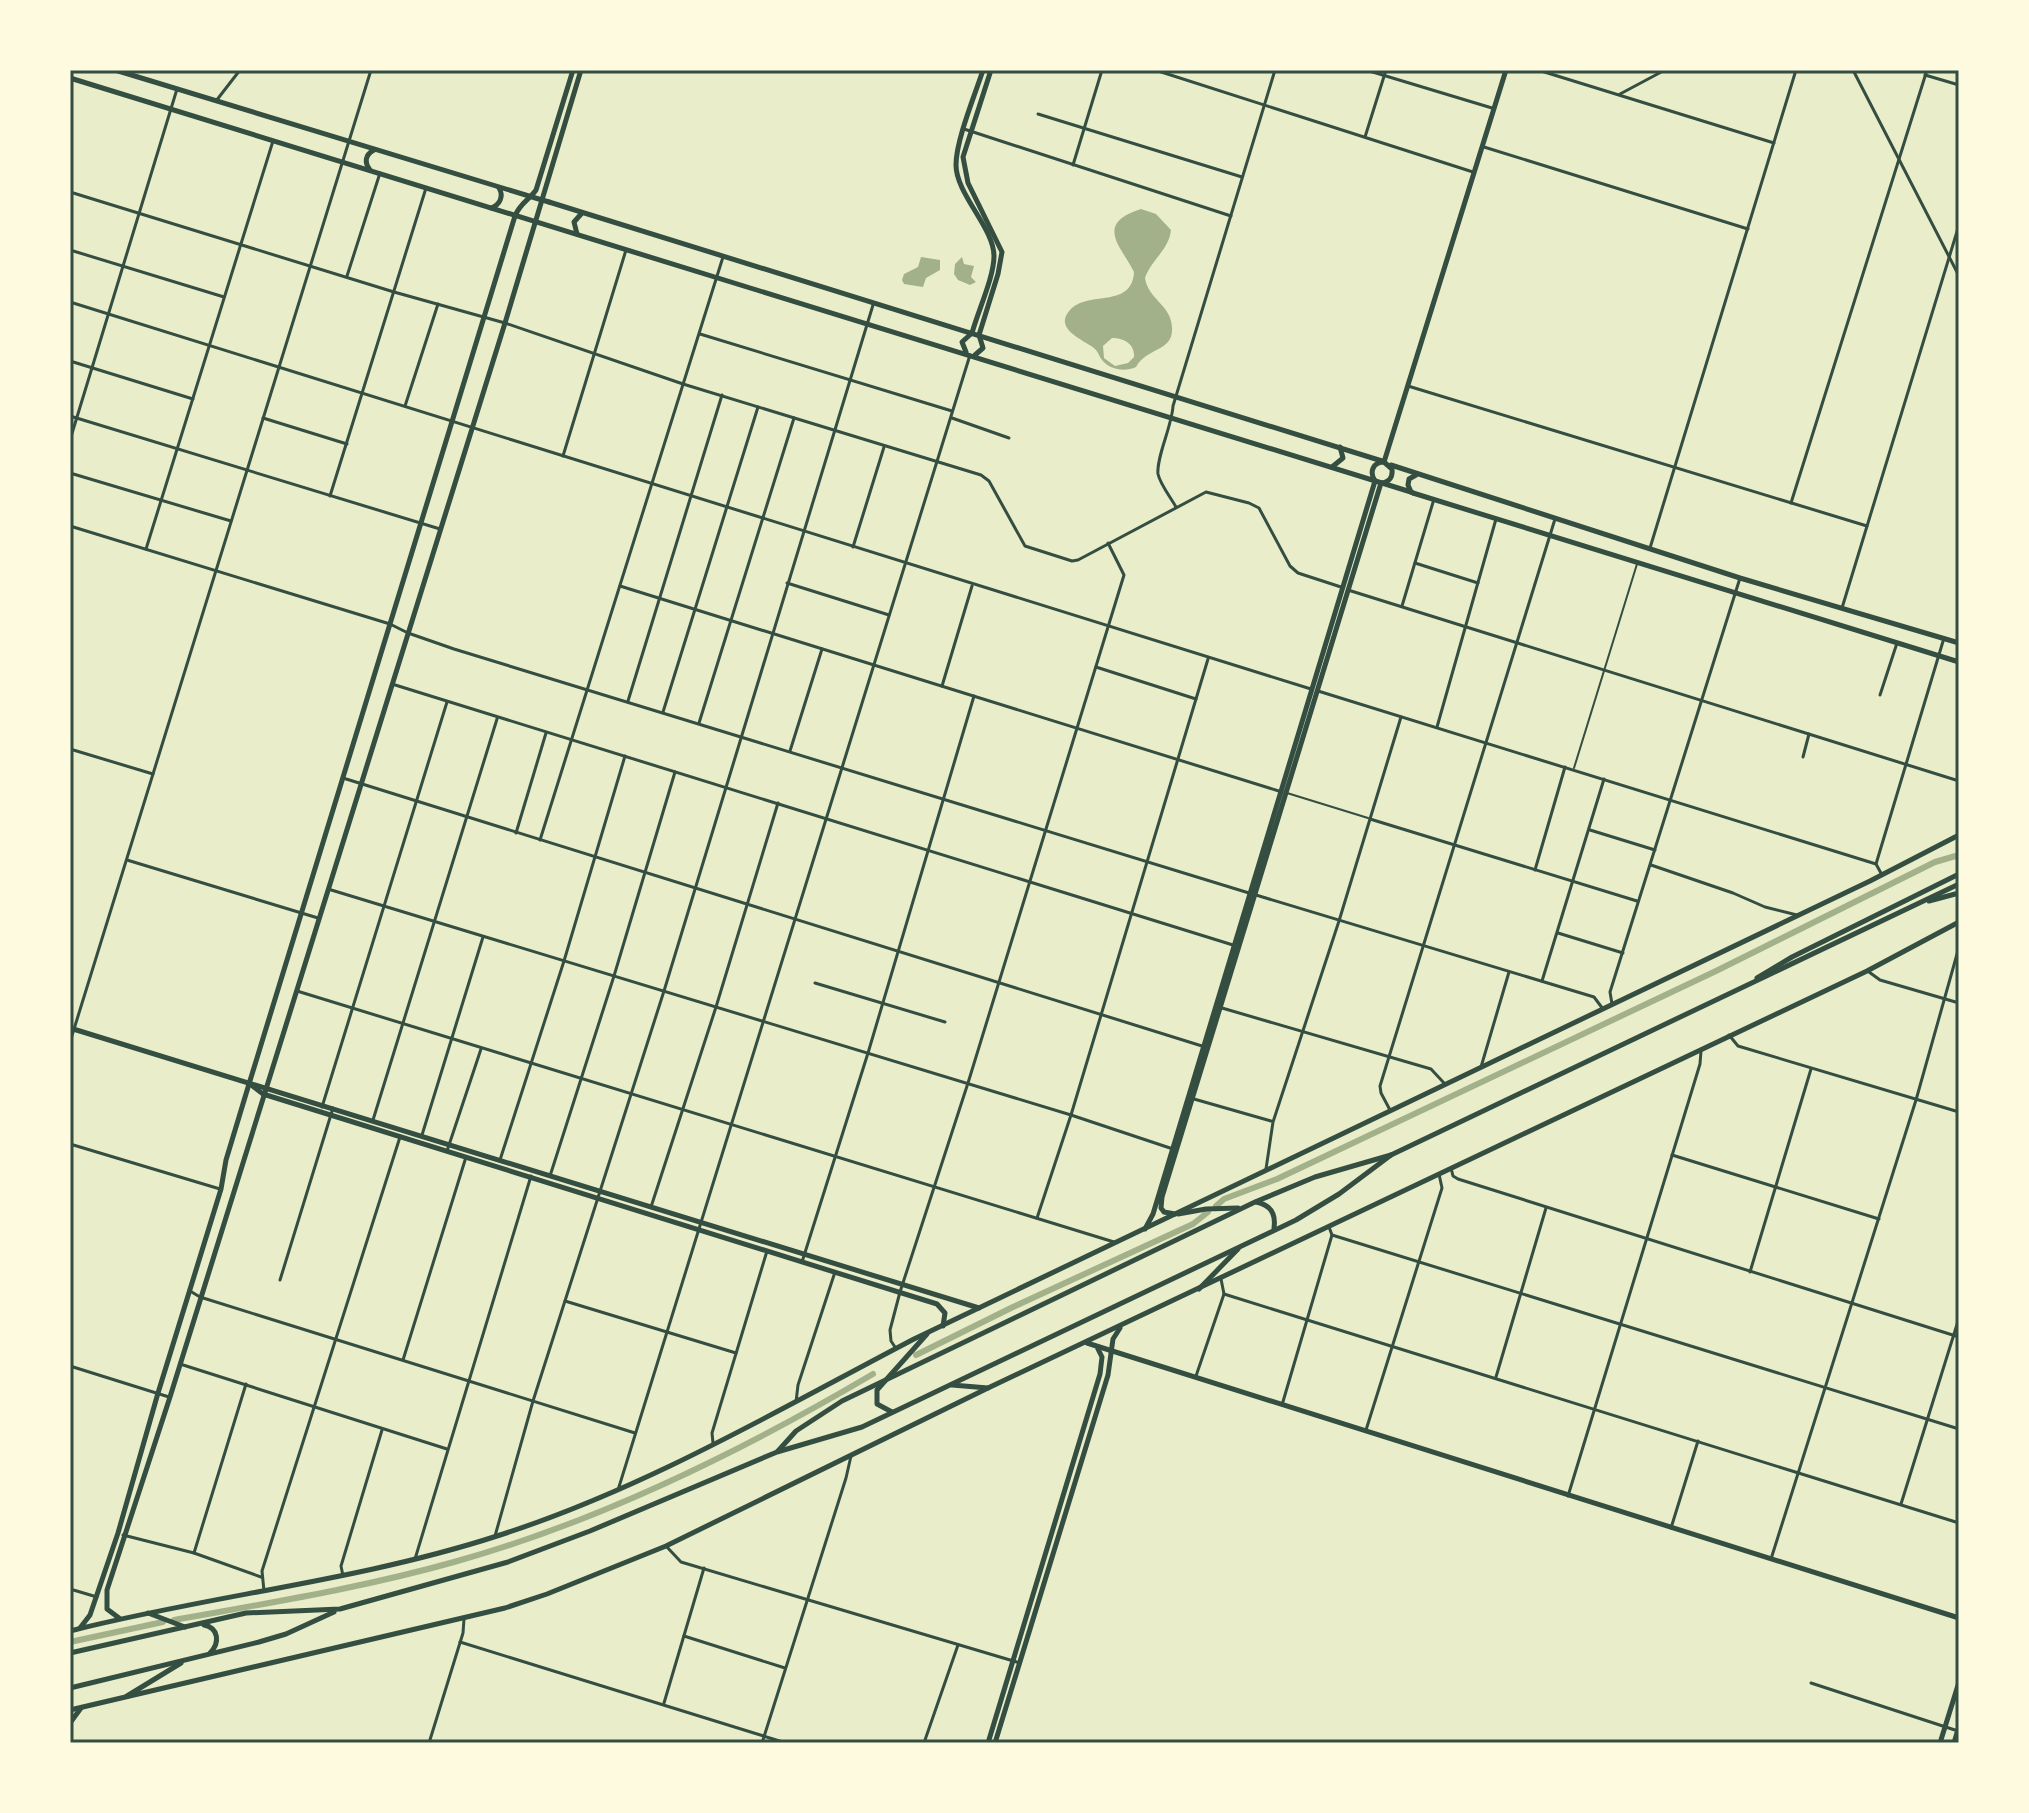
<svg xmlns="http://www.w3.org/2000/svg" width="2029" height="1813" viewBox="0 0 2029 1813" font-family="'Archivo Narrow',sans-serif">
<rect width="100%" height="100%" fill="#e9edc9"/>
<g fill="#a3b18a" fill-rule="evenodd">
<path d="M1141,209L1156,214L1171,230C1169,250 1151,260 1145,278C1148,299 1171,305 1172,327C1174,352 1147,347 1136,367C1125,372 1110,370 1102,360C1099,357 1099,353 1096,350C1090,342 1051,331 1070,310C1088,290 1132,309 1134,272C1121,246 1094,224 1141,209ZM1112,338C1124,338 1135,344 1134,357L1128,363L1115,366L1104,358L1103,346Z"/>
<path d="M921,257L940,260V270L926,278L923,287L904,284L902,280L904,274L918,267Z"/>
<path d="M962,257L964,264L974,266L971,277L976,282L970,285L958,280L954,274L955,264Z"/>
</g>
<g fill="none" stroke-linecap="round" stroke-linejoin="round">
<g stroke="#a3b18a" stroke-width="6">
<path d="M1216,1206L1224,1199L1277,1179L1716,971L1935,862L1959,855"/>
<path d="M916,1355L1013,1307L1193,1224L1208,1212"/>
<path d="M174,1620C268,1603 362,1588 454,1562C598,1522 744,1450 873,1374"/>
<path d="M70,1642L163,1622"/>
</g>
<g stroke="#344e41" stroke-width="2">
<path d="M1574,768L1637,564"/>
<path d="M1287,793L1368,818"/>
</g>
<g stroke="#344e41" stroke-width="3">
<path d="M1155,70L1473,172"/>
<path d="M1366,70L1492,108"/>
<path d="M1538,70L1774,143"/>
<path d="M1853,70L1959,276"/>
<path d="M1925,75L1959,85"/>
<path d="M1620,94L1665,70"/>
<path d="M216,101L240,70"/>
<path d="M1038,114L1242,177"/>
<path d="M964,129L1231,216"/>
<path d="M1365,137L1386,70"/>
<path d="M1484,147L1748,229"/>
<path d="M1073,165L1102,70"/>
<path d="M70,192L394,292L505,323L683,384L981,475L989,481L1025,546L1072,561L1078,560L1206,492L1249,503L1259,508L1290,566L1298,573L1341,587"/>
<path d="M70,250L224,297"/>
<path d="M347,276L380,173"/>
<path d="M70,302L1311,689"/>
<path d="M700,334L952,411"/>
<path d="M70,361L193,399"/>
<path d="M1408,386L1867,526"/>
<path d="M405,406L438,304"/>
<path d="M70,416L440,529"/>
<path d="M263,418L347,444"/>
<path d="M952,418L1009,438"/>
<path d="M70,440L177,89"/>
<path d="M563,456L626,250"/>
<path d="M70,473L231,521"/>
<path d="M330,496L426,188"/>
<path d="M1791,503L1927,70"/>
<path d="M1176,507C1171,498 1160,484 1158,474C1156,458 1172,426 1173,406L1275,70"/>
<path d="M70,526L390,624L408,633L454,649L1249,893"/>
<path d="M853,547L884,447"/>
<path d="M1650,548L1796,70"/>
<path d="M146,549L273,141"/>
<path d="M1415,563L1478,583"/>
<path d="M787,583L889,615"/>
<path d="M620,586L1282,792"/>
<path d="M1348,590L1959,781"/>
<path d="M1402,606L1434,499"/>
<path d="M1842,608L1959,225"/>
<path d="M1096,667L1196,699"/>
<path d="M392,684L1233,945"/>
<path d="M942,686L972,586"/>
<path d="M1318,691L1876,864L1882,875"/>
<path d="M1880,695L1897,643"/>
<path d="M628,701L722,395"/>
<path d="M663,712L758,407"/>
<path d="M699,723L794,418"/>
<path d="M1437,727L1496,519"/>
<path d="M70,749L153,774"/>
<path d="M790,751L822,649"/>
<path d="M1803,757L1809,734"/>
<path d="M343,778L1202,1046"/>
<path d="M1370,819L1637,901"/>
<path d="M1590,830L1655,850"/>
<path d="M516,833L546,733"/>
<path d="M540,840L723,257"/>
<path d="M127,860L318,918"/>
<path d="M1876,864L1944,638"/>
<path d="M1651,865L1733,893L1765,907L1797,915"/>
<path d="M1535,870L1565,767"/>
<path d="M328,889L1071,1115L1173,1149"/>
<path d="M1256,895L1594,997L1603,1009"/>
<path d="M1558,933L1623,953"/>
<path d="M1869,972L1880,980L1959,1003"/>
<path d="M1542,981L1604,779"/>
<path d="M815,983L945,1022"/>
<path d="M297,991L1114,1242"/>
<path d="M1612,1004L1610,992L1740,578"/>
<path d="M1222,1008L1431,1069L1444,1083"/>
<path d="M1729,1035L1738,1046L1959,1112"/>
<path d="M70,1042L371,70"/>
<path d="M1481,1067L1509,972"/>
<path d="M1194,1099L1271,1121"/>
<path d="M322,1107L447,702"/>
<path d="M1390,1110L1381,1093L1380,1086L1555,519"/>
<path d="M373,1120L497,719"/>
<path d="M422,1135L483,937"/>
<path d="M70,1144L220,1189"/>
<path d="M447,1151L481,1049"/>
<path d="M1672,1155L1879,1219"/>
<path d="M500,1160L564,961L625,756"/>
<path d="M1451,1168L1453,1176L1458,1179L1959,1337"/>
<path d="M1266,1169L1273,1122L1339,921L1401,717"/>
<path d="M550,1176L614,976L675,772"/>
<path d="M651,1207L716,1007L778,803"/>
<path d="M1037,1218L1071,1115L1208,659"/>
<path d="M1332,1235L1959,1429"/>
<path d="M802,1262L868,1053L974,696"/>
<path d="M1750,1272L1811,1069"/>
<path d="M280,1280L333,1108"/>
<path d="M190,1291L200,1297L635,1433"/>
<path d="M1224,1294L1959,1523"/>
<path d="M565,1301L736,1353"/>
<path d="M895,1347L891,1341L890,1330L900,1292L968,1083L1124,575L1108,543"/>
<path d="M403,1360L466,1157"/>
<path d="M180,1364L447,1449"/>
<path d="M70,1366L169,1397"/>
<path d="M1196,1376L1224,1294L1221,1279"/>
<path d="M1496,1377L1546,1208"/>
<path d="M796,1402L798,1385L835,1272"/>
<path d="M1282,1405L1332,1235L1329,1227"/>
<path d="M1366,1430L1442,1188L1439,1174"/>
<path d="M713,1443L712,1433L767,1251"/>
<path d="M618,1490L970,355"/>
<path d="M1568,1496L1700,1064L1701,1051"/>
<path d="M1901,1504L1959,1318"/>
<path d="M1671,1528L1698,1441"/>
<path d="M123,1535L194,1553L261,1577"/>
<path d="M495,1536L533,1401L664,991L873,305"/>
<path d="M666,1546L681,1562L1020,1663"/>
<path d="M194,1553L246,1384"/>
<path d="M415,1559L531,1176"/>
<path d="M1771,1559L1916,1100L1959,947"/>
<path d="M343,1576L341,1566L382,1430"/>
<path d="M70,1589L97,1597"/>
<path d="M264,1591L262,1571L400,1137"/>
<path d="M684,1636L785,1668"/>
<path d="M460,1642L786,1743"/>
<path d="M1811,1683L1958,1731"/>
<path d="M664,1703L704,1568"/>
<path d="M925,1740L958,1645"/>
<path d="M429,1743L463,1633L464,1619"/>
<path d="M762,1743L846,1478L851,1456"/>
</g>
<g stroke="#344e41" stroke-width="5">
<path d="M115,70L542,200"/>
<path d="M70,78L1411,492L1408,485L1409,479L1416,475"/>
<path d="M370,170C364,162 365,155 374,150"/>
<path d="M549,202L1382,461"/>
<path d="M491,208C500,205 504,196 499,188"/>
<path d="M577,234L574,222L582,213"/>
<path d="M972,333C978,311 994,277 994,256C994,228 956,194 956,165C956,140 975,95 983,70"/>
<path d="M966,352L962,342L972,333"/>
<path d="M975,355L983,348L979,335L998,274L1002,252L968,183L963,157L991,70"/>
<path d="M1384,462L1506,70"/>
<path d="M1391,465L1740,578L1959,643"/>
<path d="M1332,467L1343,458L1340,447"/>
<path d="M1413,493L1959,662"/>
<path d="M70,1028L979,1308"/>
<path d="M250,1084L263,1094L937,1304L945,1313L943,1326"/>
<path d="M1145,1229L1153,1214L1375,481C1369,472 1373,462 1384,462L1392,469C1393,478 1389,482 1381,483L1162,1197L1161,1208L1164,1212L1175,1214"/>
<path d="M1087,1343L1959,1618"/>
<path d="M119,1618L107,1609V1590L170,1397L505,323L581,70"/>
<path d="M80,1628L90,1615L118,1533L158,1393L221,1189L226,1160L249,1084L515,216C520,203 529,200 536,190L573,70"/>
<path d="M70,1631C212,1595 358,1581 497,1536C644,1489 778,1410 914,1339L1870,881L1959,835"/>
<path d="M70,1710L505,1608L547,1594L666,1546L988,1388L1867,971L1959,922"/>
<path d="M70,1723L81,1708"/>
<path d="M988,1743L1100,1374L1102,1357L1098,1349"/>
<path d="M995,1743L1108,1375L1113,1339L1120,1328"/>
<path d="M1940,1743L1959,1682"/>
<path d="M1954,1743L1959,1726"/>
</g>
<g stroke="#344e41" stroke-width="5">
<path d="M542,200L549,202"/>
<path d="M1411,492L1413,493"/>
</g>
<g stroke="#344e41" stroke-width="5">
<path d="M1929,901L1959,893"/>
<path d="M1757,978L1792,957L1959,874"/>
<path d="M1256,1202C1271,1205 1276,1214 1274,1228"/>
<path d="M1178,1214L1206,1209L1238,1208"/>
<path d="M1199,1289L1238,1249"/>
<path d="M952,1385L988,1388"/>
<path d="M892,1412L877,1404V1390L927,1334"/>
<path d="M778,1451L796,1431L842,1401L1255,1202L1315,1177L1391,1155L1959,884"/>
<path d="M148,1613L185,1627"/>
<path d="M204,1625C219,1628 220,1643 210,1653"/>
<path d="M70,1653L246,1613L340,1609L508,1562L590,1531L777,1452L862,1427L1296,1220L1339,1194L1391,1155"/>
<path d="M70,1688L259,1642L286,1634L334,1612"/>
<path d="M127,1696L181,1663"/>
</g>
</g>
<rect width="2029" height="1813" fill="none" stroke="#fefae0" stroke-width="144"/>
<rect x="72" y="72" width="1885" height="1669" fill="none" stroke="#344e41" stroke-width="3"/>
</svg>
